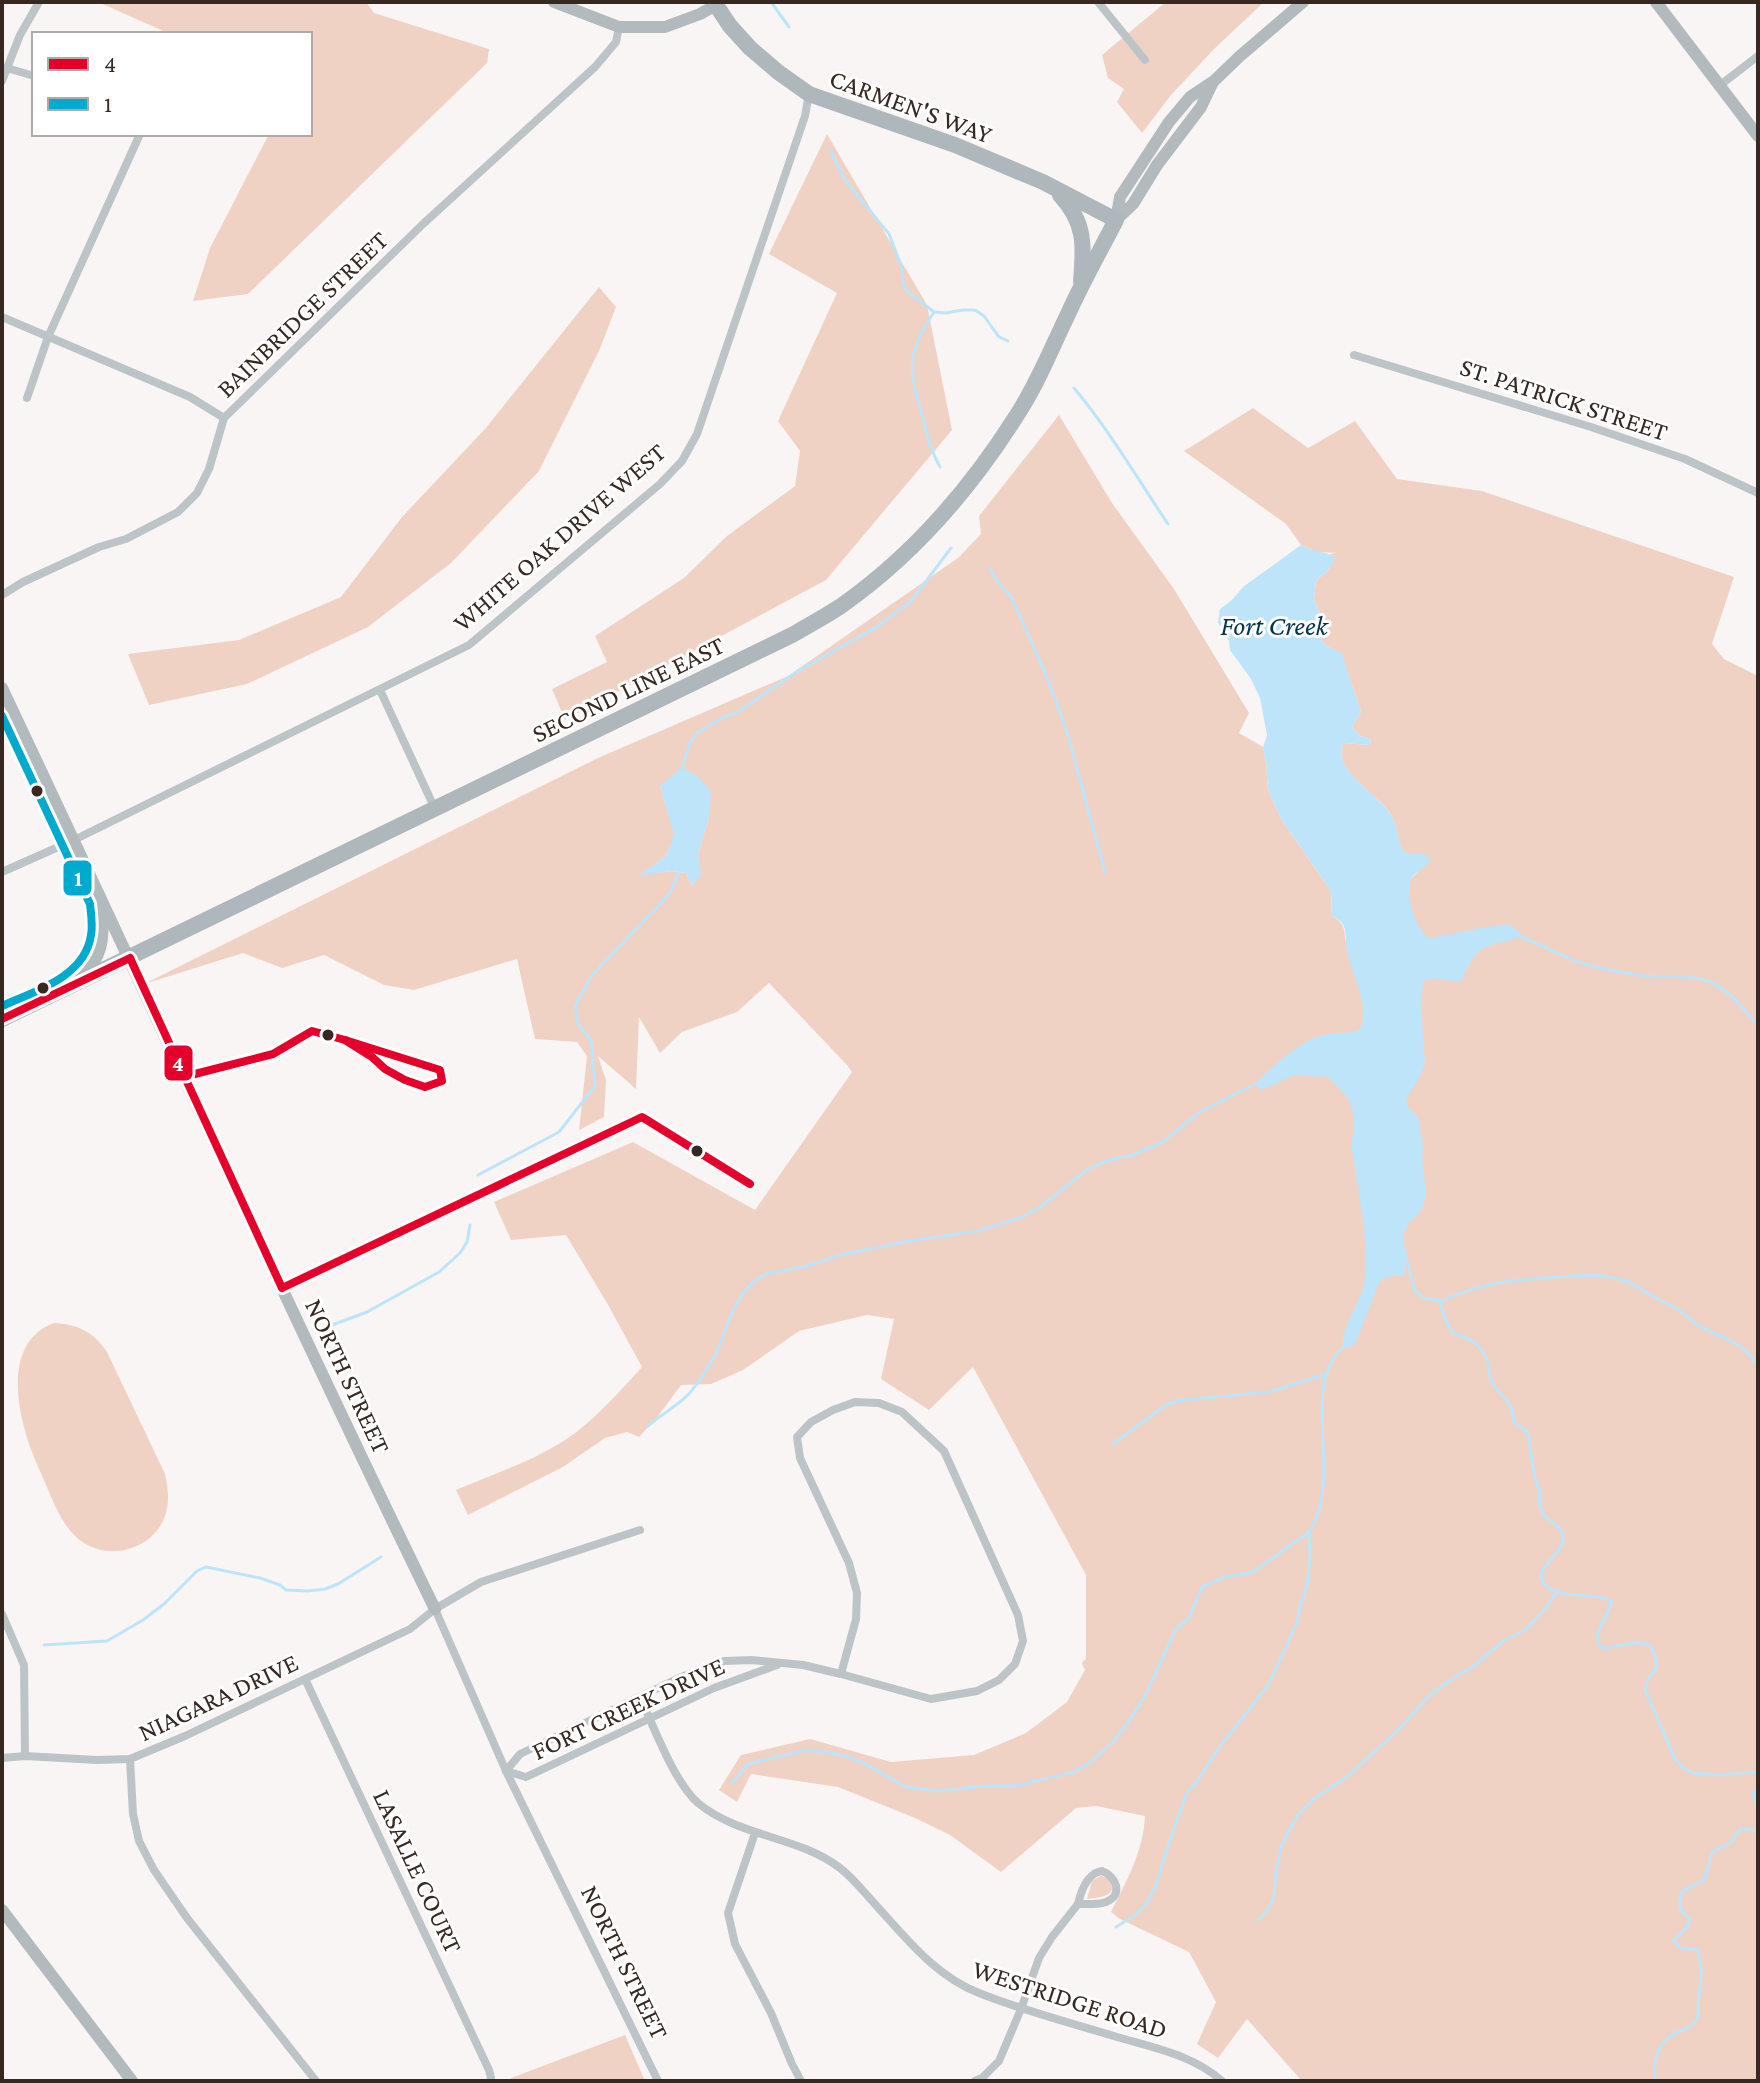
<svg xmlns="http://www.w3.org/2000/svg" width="1760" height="2083" viewBox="0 0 1760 2083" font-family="'Crimson Pro',serif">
<rect width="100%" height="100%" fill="#f9f5f4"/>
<g fill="#f0d2c4" fill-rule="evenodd">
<path d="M98,2H366L374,13L489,49L487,63L248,294L193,301L210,248L269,134H310V34H170Z"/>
<path d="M1166,2H1264L1214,49L1171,95L1142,133L1117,102L1124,89L1108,78L1102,55Z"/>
<path d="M827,134L927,305L952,430L826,580L565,720L552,689L607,662L595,636L684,578L727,536L795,486L800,451L778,421L837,293L769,254Z"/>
<path d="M599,287L616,307L599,351L539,471L451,563L368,627L247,684L149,705L128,654L239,640L341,597L402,517L485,429Z"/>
<path d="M1253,408L1308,448L1355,421L1397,479L1482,491L1734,577L1712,644L1724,659L1758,676V2081H1302L1247,2019L1218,2058L1197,2044L1216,2002L1189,1952L1120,1919L1111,1912C1127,1880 1143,1852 1145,1816L1096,1806L1076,1808L1001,1872L950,1835L915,1818L838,1787L751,1774L737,1802L719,1790L741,1755L810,1739L891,1762L974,1755L1026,1733L1067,1702L1085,1670L1082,1663L1086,1658V1575L973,1367L929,1410L881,1379L894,1319L867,1315L799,1331L743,1370L711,1384L681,1385L656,1419L639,1437L627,1432L605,1438L563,1467L468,1515L456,1490C496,1473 540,1459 575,1433C600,1414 621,1390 642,1367L607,1303L566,1235L511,1240L494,1202L633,1142L755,1210L852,1072L847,1065L769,983L737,1012L682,1032L660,1053L639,1017L636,1089L598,1056L606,1080L604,1117L579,1130L587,1056L577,1042L535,1039L517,959L414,990L384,985L324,955L282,968L243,953L144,984L598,758L788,676L958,558L981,534L979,516L1059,415L1112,503L1174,589L1249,713L1239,733L1263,747L1266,763L1268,790L1281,819L1331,891L1332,916C1343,922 1345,928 1345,940L1419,871L1411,854L1403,852C1397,837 1397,821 1387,809C1372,791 1332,769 1343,743L1370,745L1371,739L1360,736L1352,727L1361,712L1341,653L1328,647L1321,640L1322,619L1314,600L1315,589L1316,581L1329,569L1335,557L1329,554L1337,553L1317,552L1301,545L1286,524L1184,451ZM660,786L709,817L698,854L700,875L692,886L686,873L671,871L640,875L666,856L675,834Z"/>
<path d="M54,1323C77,1324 94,1332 107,1352L165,1474C168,1488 170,1501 165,1516C154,1548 112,1561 84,1543C60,1528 51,1494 40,1471C16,1419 0,1343 54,1323Z"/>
<path d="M1101,1876L1109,1878C1119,1897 1101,1897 1087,1899L1092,1881Z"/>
<path d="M625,2035L645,2081H510L511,2078Z"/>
</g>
<g fill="#bde4f9">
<path d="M1301,545C1313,551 1325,552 1336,557L1329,569L1316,581L1315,589L1314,600L1322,619L1321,640L1328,647L1341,652L1361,712L1352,727L1360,736L1371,739L1370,745L1343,743C1332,768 1372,791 1387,809C1397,821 1397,837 1403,851L1411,854L1424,853L1431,861C1426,867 1416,871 1412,878C1403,895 1416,926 1428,938L1435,937L1485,927L1508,924L1521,933V937C1485,948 1477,942 1462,981C1447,983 1439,975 1424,981L1422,988L1421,1009L1425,1063L1418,1080L1406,1099L1407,1106L1418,1117L1423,1146L1422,1158L1426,1192L1424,1204L1417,1216L1409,1223L1403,1234L1406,1269L1403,1276C1394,1276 1385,1275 1379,1283L1356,1342C1352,1346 1349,1351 1343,1347C1342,1321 1364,1301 1365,1275C1368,1231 1357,1187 1351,1144L1354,1131L1353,1112L1348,1098L1328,1077L1294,1075L1262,1090L1255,1084C1271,1067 1301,1040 1323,1035C1336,1031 1348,1035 1360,1029C1370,1003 1351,973 1346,948C1345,940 1347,930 1342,923C1340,920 1336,918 1332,916L1331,891L1281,819L1268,790L1266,763L1263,747L1267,735L1260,698L1251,679L1230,650L1229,641L1218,622L1220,609L1233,599L1243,587Z"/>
<path d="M682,767L697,776L711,791L709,817L698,854L701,875L692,886L686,873L671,871L638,876L666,856L674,834L660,786Z"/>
</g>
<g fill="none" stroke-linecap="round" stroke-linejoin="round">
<g stroke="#bde4f9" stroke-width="3">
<path d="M771,2L789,27"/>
<path d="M831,151L844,179L889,234L902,268L903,282L907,291L934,312L946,313L962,310H975L984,316L999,337L1008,341"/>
<path d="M934,312C910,348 907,366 920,407C926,428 929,448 940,467"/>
<path d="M1074,388C1110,431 1137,478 1168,524"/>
<path d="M990,569L997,581L1012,598L1047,677L1067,732L1105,872"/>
<path d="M682,768L689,745L697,733L723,717L736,713L798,671L877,627L911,601L951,548"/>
<path d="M1521,937C1536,943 1551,950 1566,957C1588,967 1615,971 1638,975C1663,980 1689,972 1712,983C1731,991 1744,1011 1758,1025"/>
<path d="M478,1175L559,1132L595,1086L591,1040L578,1024L575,1006L592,975L664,900L671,891L680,870"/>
<path d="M1404,1249L1415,1291L1424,1298L1438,1300L1440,1302"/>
<path d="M1440,1302L1445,1319L1453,1333C1469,1338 1480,1343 1487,1360C1490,1368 1488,1377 1493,1384C1503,1399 1513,1401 1514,1422C1518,1426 1525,1428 1528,1434C1530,1438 1529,1441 1530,1446C1531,1456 1533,1467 1535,1477C1536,1483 1540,1488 1540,1495C1540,1501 1538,1501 1540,1507C1544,1524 1564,1522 1563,1540C1561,1556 1534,1568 1543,1582C1556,1602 1596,1590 1612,1602L1597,1634L1599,1645L1603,1648C1627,1647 1657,1628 1656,1669L1647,1680L1645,1690L1675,1759L1683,1768L1693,1773L1720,1775L1753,1772L1758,1775"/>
<path d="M1440,1302C1482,1282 1513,1280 1559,1277C1581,1275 1603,1273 1625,1281C1633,1283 1640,1289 1647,1293C1657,1299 1669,1304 1679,1310C1686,1315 1691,1321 1698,1325C1716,1337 1743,1341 1754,1361"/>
<path d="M332,1325L367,1312L439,1272L460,1253L467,1242L470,1225"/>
<path d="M648,1426C664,1412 684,1403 696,1385C703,1375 711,1364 716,1353C729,1325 734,1290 766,1274L811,1265L840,1255L909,1241L978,1231L1022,1217L1042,1206L1086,1170L1099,1164L1120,1157L1130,1156L1161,1143L1200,1112L1255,1084"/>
<path d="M1113,1444L1167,1404L1183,1400L1269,1392L1326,1374"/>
<path d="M44,1645L107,1641L143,1620L164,1604L197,1571L206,1567L260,1578L280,1585L286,1590L308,1591L325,1589L338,1584L381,1557"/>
<path d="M732,1783L748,1764L802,1751H820L846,1756L867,1765L906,1787L938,1791L984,1786H1015L1074,1772L1091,1762L1114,1741L1127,1724L1145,1696L1176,1629L1189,1618L1202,1587L1225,1577L1253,1572L1309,1532C1345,1477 1298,1388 1343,1347"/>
<path d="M1758,1786L1753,1794L1758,1808"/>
<path d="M1258,1920L1268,1910L1274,1897L1276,1870L1282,1844L1297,1816L1314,1799L1348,1776L1397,1731L1430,1695L1458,1675L1470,1669L1503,1641L1525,1630L1547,1607L1557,1591"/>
<path d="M1116,1927L1134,1916L1145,1906L1155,1888L1171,1837L1187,1792L1196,1783L1221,1745L1269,1684L1298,1620L1300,1605L1307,1585L1310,1558L1309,1532"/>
<path d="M1655,2081C1653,2064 1656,2045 1672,2035C1685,2027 1689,2032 1698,2017C1697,1991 1706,1975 1697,1949C1687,1949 1678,1951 1674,1940L1688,1926L1689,1918L1680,1909V1894L1686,1889L1704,1880L1712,1852L1732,1842L1735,1835L1741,1829H1750L1758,1833"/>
</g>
<g stroke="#bdc4c8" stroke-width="8">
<path d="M1098,2L1145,60"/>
<path d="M7,68L34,76"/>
<path d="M2,81L20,35L39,2"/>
<path d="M1719,86L1758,56"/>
<path d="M2,317L190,397L224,418"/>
<path d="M1354,355L1591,427L1685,459L1758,493"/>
<path d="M27,398L48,337L140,134"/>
<path d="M2,595L23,582L99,547L126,539L178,512L197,493L209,469L224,418L423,224L595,67L616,42L619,27"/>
<path d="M380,690L435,809"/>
<path d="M2,872L74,840L469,645L660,484L682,461L697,434L805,116L809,94"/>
<path d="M435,1609L506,1771L658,2081"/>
<path d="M2,1614L24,1665L25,1756"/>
<path d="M305,1679L489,2070L491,2078L490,2081"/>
<path d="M640,1697C654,1727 674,1782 698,1803C739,1837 798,1836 840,1868C853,1878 863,1891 874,1903C905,1937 935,1976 979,1993C1024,2011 1071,2023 1117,2037C1154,2048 1193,2055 1222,2081"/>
<path d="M2,1758L25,1756L97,1760L130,1759L185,1736L410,1629L435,1609L481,1582L640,1530"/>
<path d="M130,1759L133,1814L139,1841L154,1870L187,1918L316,2081"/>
<path d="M506,1771L520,1754L681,1677L724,1661L752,1660L803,1665L841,1674L931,1699L977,1691L999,1680L1015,1664L1023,1641L1018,1615L944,1451L902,1412L879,1403L855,1402L833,1410L811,1422L797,1437L800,1458L849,1563L857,1593L856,1619L841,1674"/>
<path d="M506,1771L526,1777L714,1688L777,1665"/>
<path d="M755,1833L728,1913L735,1944L771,2013L792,2064L801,2081"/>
<path d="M1102,1871C1116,1876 1124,1895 1106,1902C1098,1905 1087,1904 1078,1904C1081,1891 1087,1873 1102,1871Z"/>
<path d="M975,2081L982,2078L999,2061L1021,2009L1039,1958L1052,1937L1078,1904"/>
</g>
<g stroke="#b2babe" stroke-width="12">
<path d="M554,2L619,27H665L700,14L716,5"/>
<path d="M1656,2L1758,136"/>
<path d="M1116,220L1120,197L1169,122L1190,97L1214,81L1240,56L1303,2"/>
<path d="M1116,220L1133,204L1157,165L1201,107L1212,84"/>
<path d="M2,688C147,994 286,1304 435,1609"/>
<path d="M81,979C104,955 103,939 103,908"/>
<path d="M2,1910L132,2081"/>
</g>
<g stroke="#aeb7bc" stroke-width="16">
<path d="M1060,195C1086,223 1084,246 1081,281"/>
<path d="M2,1019L794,634C809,625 826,616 841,606C912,556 971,488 1017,415C1038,383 1052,347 1069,312C1083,281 1100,251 1116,220L1043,182L955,145L809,94L778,72L750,48L730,26L714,2"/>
</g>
<g stroke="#fff" stroke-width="14">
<g id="bus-1">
<path d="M2,1019L130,958L282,1288L642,1117L750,1184"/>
<path d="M345,1040L440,1070L442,1081L425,1087L405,1080L385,1069L372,1057Z"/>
<path d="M183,1077L273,1054L312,1031L345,1040"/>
</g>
</g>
<g stroke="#fff" stroke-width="14">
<path id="bus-2" d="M2,716L90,904C91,914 93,925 91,935C85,977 35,991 2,1006"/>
</g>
<use href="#bus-1" stroke="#e4002b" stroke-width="8"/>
<use href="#bus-2" stroke="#00a9ce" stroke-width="8"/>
</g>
<g fill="#372922" stroke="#fff" stroke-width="3">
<circle cx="37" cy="791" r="7"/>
<circle cx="43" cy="988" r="7"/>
<circle cx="328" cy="1035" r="7"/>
<circle cx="697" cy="1151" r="7"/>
</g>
<g text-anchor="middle" stroke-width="6" stroke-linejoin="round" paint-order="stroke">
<g font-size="26" fill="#372922" stroke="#fff">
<text transform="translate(911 106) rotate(20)" y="9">CARMEN'S WAY</text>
<text transform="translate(302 314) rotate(-44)" y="9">BAINBRIDGE STREET</text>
<text transform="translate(1564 399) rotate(18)" y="9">ST. PATRICK STREET</text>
<text transform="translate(559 537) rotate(-41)" y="9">WHITE OAK DRIVE WEST</text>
<text transform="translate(628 689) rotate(-26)" y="9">SECOND LINE EAST</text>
<text transform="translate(348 1376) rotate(65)" y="9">NORTH STREET</text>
<text transform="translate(218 1697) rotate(-25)" y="9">NIAGARA DRIVE</text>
<text transform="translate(628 1708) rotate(-25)" y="9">FORT CREEK DRIVE</text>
<text transform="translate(418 1871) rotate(65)" y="9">LASALLE COURT</text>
<text transform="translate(625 1962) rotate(64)" y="9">NORTH STREET</text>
<text transform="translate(1070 1999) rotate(18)" y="9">WESTRIDGE ROAD</text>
</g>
<g font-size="28" font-style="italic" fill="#033549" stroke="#fff">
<text x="1274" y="635">Fort Creek</text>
</g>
</g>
<g stroke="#fff" stroke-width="3">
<rect x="62" y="859" width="31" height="38" rx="8" fill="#00a9ce"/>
<rect x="163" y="1044" width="31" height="38" rx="8" fill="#e4002b"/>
</g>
<g font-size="22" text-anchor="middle" font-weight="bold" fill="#fff">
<text x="78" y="886">1</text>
<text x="178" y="1071">4</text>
</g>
<rect width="1760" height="2083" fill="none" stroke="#372922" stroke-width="8"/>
<rect x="32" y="32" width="280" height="104" fill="#ffffff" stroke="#afa9a7" stroke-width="2"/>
<rect x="48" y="58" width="40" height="12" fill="#e4002b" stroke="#afa9a7" stroke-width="2"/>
<text x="104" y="72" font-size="24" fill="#372922">4</text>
<rect x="48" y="98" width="40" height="12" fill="#00a9ce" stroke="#afa9a7" stroke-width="2"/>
<text x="104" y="112" font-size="24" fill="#372922">1</text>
</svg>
